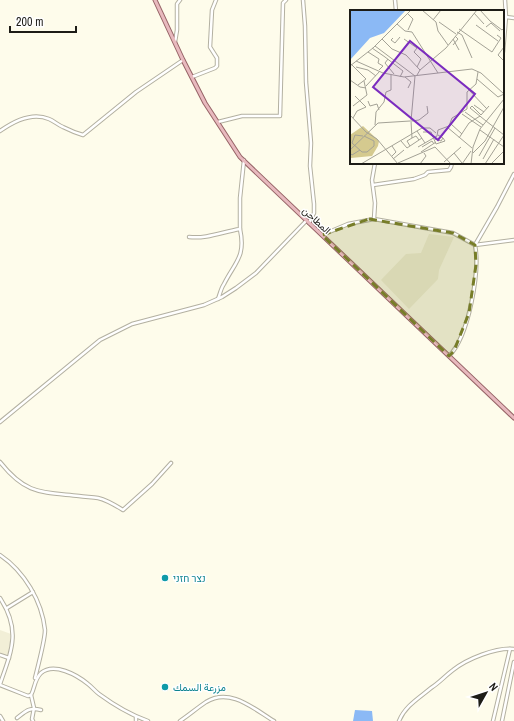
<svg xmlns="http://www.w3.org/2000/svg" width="514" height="721" viewBox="0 0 514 721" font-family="'Archivo Narrow',Vazirmatn,Heebo,sans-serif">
<rect width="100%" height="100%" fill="#fefceb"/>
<g fill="#f2efd7">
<path d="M429,234L454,237L439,270L438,279L409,309L381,280L406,254L421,253Z"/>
<path d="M0,630L11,634L9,653L6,655L0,653Z"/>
</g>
<path fill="#8bb9f5" d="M355,710L372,711L373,721H353Z"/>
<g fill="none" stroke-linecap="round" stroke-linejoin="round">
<g stroke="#b3b0a1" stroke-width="4.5">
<g id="minor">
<path d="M303,0L305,26L306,82L311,143L310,166L314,204V213L309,223"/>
<path d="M395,0L396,11"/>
<path d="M506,17L514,18"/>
<path d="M175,42L177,30V4L180,0"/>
<path d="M503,52L506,17L505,0"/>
<path d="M192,77L215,68L217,66V58L210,47L212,10L216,0"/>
<path d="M218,122L242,116H280L283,3L286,0"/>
<path d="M0,131C14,121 33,112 49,119C54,121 58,125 63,127C69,130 76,133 83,135L136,92L183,60"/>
<path d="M373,185L414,179L425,175L428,172L449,170L451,167L452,163"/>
<path d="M374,219L375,203L372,180L375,163"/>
<path d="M322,235L348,224L374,219L453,233L475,245L514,240"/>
<path d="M189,237C207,239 222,232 240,229V198L244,160"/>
<path d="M218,299C220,294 221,288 224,284C235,262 246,257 240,229"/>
<path d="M449,356C469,336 480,271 475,245L497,207L514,174"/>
<path d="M0,422L100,340L132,324L204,305L222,297L236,288L256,273L306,221"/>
<path d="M0,462C26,495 42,492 79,496C85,497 92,497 98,498C107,500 115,505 123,510L152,484L171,463"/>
<path d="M0,555C24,571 42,601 45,630C45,640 38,666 35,678"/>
<path d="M0,598C21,630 12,650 0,684"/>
<path d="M7,608L33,592"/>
<path d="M0,655L9,658"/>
<path d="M0,685L28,696L31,695C35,688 34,680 41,673C54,662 77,675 88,684C92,687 95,691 99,694C114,705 131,715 148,721"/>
<path d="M31,695L34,708L32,719L33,721"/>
<path d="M0,716L3,721"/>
<path d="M17,718C26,711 29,707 41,710"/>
<path d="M136,721V717"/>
<path d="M180,721C189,715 197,708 206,702C230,687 254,709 274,721"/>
<path d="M399,721C405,706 419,698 431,688C439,683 445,676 453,670C467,659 496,647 514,649"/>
<path d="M493,721L510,649"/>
<path d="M502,721L514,662"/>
</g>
</g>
<g stroke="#976467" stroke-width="5">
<path id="major" d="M155,0L183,60L205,103L240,157L514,418"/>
</g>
<use href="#minor" stroke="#fff" stroke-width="2.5"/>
<use href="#major" stroke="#e8b9be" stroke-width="3"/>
</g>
<path fill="#777d28" fill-opacity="0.2" stroke="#777d28" stroke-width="3" stroke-dasharray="8 5" stroke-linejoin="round" d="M369,219L453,233L475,245L476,265L469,313L454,351L449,356L322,235Z"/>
<g fill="#0f9aa8" stroke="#fff" stroke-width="1.5">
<circle cx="165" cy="578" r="4"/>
<circle cx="165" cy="687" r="4"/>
</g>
<g text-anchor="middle" stroke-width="3" stroke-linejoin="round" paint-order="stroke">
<g font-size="10" fill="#1d1c16" stroke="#fff">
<text transform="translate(317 220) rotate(43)" y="4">المطاحن</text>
</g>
<g font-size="10" fill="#0d838f" stroke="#fff" text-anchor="start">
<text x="173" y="582">נצר חזני</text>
<text x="173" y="691">مزرعة السمك</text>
</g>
</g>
<g transform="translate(350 10)">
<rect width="154" height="154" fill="#fefceb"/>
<path d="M13,116L29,131L28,136L22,146L1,148L0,125Z" fill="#d5ca8f"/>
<path d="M0,0H56L34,23L20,28L0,50Z" fill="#8bb9f5"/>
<path fill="none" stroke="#a4a296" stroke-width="1" d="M72,0L86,12L88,21L98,35M130,0L140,11L152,20L154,18M124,3L134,14M83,10L91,0M89,12L106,24M47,14L55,21L62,22L88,63M126,15L148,31M136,17L141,13L150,21M109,19L142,42L151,28L147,25M58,20L63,9L58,4M107,22L112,25L122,48M43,28L41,30L45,33L50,27M32,29L42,39L56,45L70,60M54,29L67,38L64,42L71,49L67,57M103,29L109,40M103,35L108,29L105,26M25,36L65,66M154,37L148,45L154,51M22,38L35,47M18,42L29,49L28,53L33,56L29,60M35,47L53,61L50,67M38,49L35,53L44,64M6,51L33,63L54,67L122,59L131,63L154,84M1,54L16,69L8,75M0,56L23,38L61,0M6,57L18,60L26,66M67,65L70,60L96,38L127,0M55,67L61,72L58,78M127,69L148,87L154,84M0,70L10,77L16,78M16,76L30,61M118,79L137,99M18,91L20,96L27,94L29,100M124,95L134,102M3,96L17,85L14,71M115,102L133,115M112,104L131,117M0,105L16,122L27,129L48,154M131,105L122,96L120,98L136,111M131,105L139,96M3,108L7,101L16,97L5,86M61,111L65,66M61,111L62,128M62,111L69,110L78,103L77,96M136,111L154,125M101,114L112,124M25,115L26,102L34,92L36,82L41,80V65M97,117L122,138M130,120L154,137M67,121L75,133M73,122H81L86,134M13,126L5,125L2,133L12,142H17L24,136V131L14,126M109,128L119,113L130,106M85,129L91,131L93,128L88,125M51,131L57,138L72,128M86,134L95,131L93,128M42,136L46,142L42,146M60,136L57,131L62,128L66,126L69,130M68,137L87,126L88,120L99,116L102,108L117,99V82L126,74L128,62M72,137L82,131L84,134M0,140L28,113L60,111M71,142L86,132M0,143L2,145L10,140M104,143L112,153M123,143L135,131L154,97M129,146L145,118M43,149L54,140M133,149L144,129M94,152L111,137M48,153L85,137L101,154M11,154L72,118H80L86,123M70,154L76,146L74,143M112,154L121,141M121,154L123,137L130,119L154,89M135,154L154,125M141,154L154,141"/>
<path fill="#7b2cbf" fill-opacity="0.15" stroke="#7b2cbf" stroke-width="2" d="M60,31L125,84L88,130L23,77Z"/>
<rect width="154" height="154" fill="none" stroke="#1d1c16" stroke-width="2"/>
</g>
<g transform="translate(486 693) rotate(51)" stroke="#ffffff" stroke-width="3" paint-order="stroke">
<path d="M0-3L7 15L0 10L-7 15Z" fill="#1d1c16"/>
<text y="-6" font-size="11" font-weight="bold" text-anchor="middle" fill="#1d1c16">N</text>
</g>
<path d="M10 26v6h66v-6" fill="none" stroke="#1d1c16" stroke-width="2"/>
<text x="16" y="26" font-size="12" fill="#1d1c16" stroke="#ffffff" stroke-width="3" paint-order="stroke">200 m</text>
</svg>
